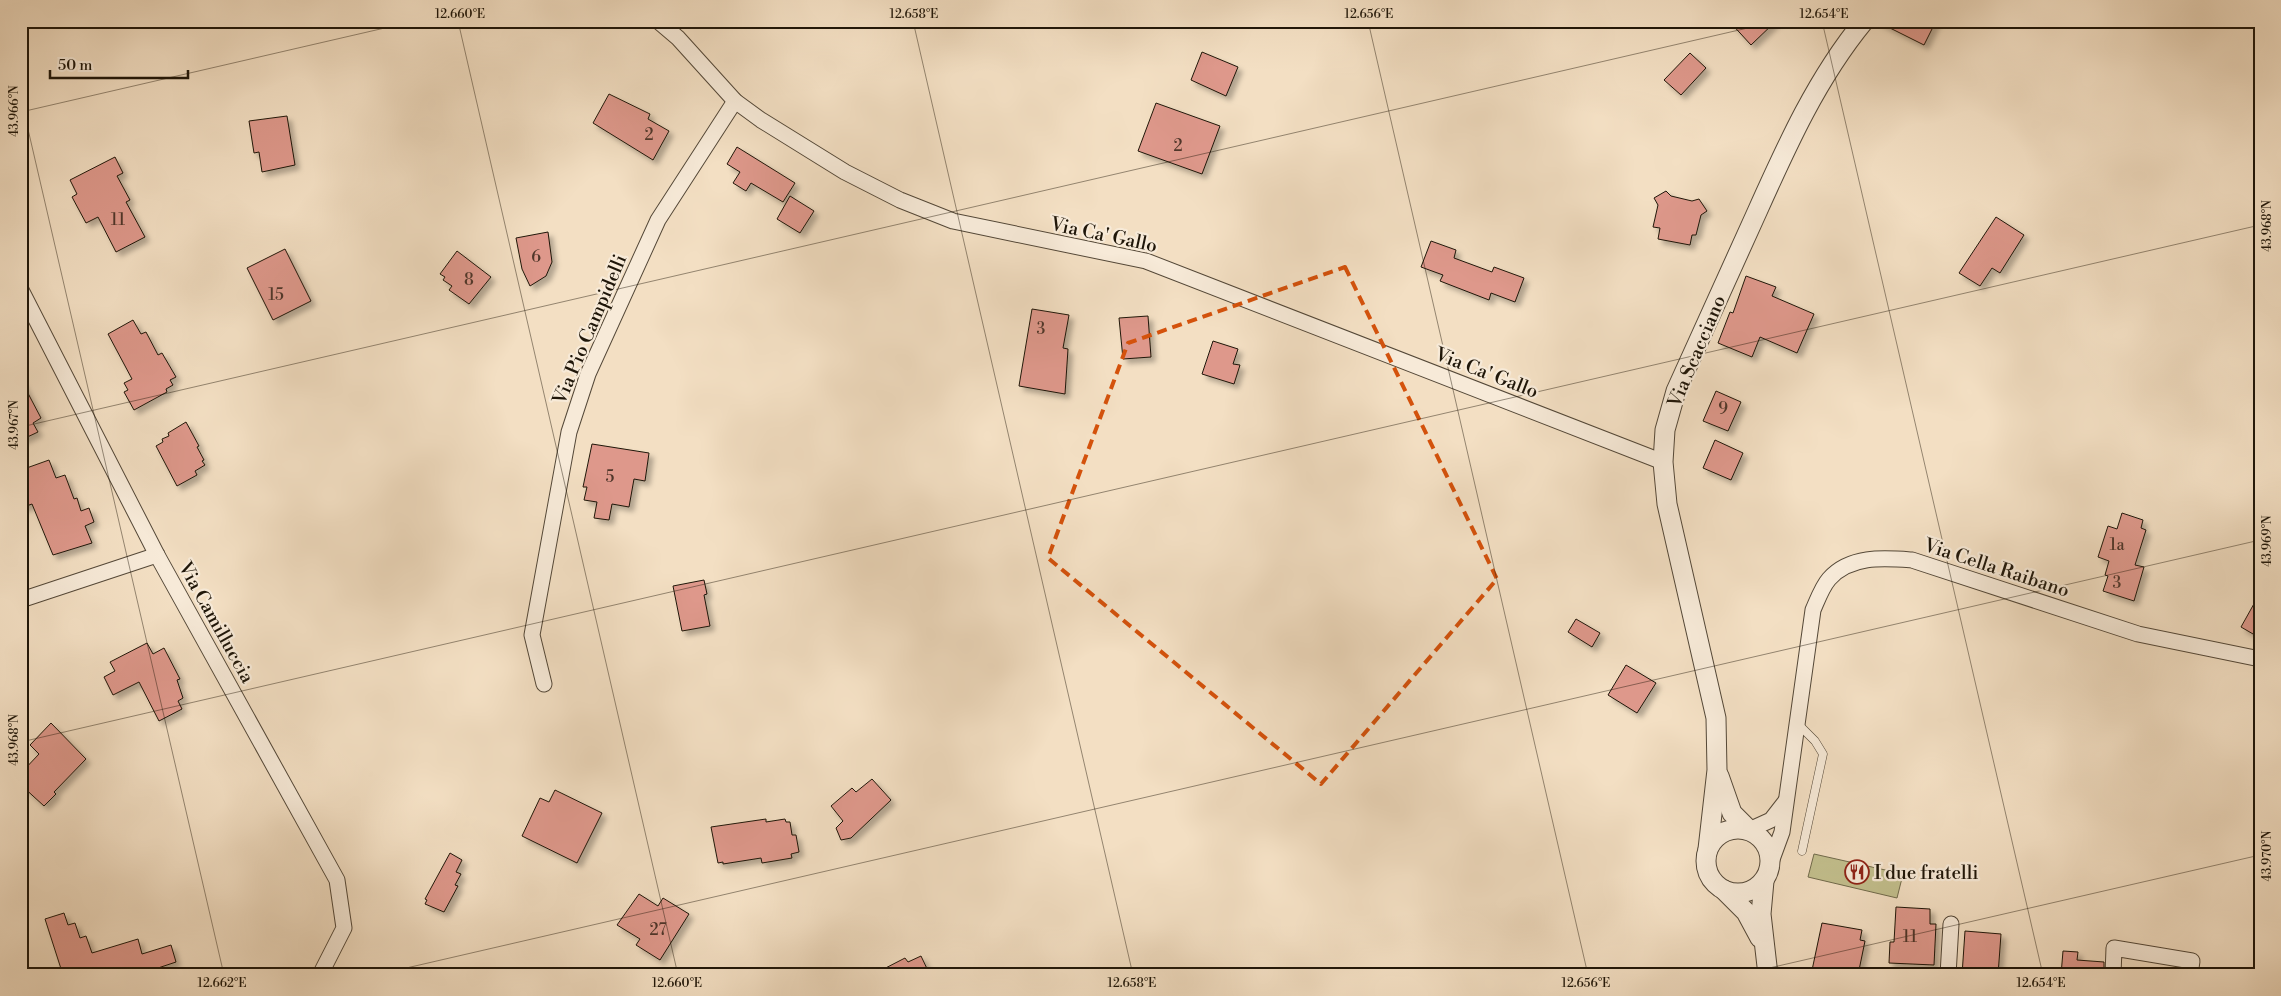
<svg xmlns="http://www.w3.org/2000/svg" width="2281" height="996" viewBox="0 0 2281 996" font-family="'Libre Bodoni',serif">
<defs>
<filter id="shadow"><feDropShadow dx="4.5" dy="4.5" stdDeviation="2.5" flood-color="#0004"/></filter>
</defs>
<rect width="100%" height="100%" fill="#f3dfc3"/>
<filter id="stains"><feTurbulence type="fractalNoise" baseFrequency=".004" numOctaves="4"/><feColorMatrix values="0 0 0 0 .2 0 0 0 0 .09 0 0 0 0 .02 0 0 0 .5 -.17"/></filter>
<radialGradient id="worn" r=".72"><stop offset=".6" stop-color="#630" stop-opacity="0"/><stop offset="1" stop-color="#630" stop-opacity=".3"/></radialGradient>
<path fill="#c3c08e" stroke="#716b4c" d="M1814,854L1903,874L1897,898L1808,877Z"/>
<g fill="#de988b" stroke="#1f1609" filter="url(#shadow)">
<path d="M1729,21H1776L1751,45Z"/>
<path d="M1876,21H1936L1924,45Z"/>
<path d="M1202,52L1238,67L1226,96L1191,80Z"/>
<path d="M1690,53L1706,68L1681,95L1664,80Z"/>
<path d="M609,94L650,114L648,119L669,131L653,160L593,123Z"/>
<path d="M1156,103L1220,126L1202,174L1138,151Z"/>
<path d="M287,116L295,165L262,172L259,152L254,153L249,121Z"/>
<path d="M737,147L795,183L783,202L751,183L746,191L733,183L740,172L727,164Z"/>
<path d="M115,157L123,173L117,176L130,200L126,202L145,237L116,252L98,217L86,223L72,197L77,194L70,180Z"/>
<path d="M1666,191L1671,196L1692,201L1699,199L1707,211L1701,215L1696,235H1692L1690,245L1658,239L1660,228L1653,227L1658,205L1654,198Z"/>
<path d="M790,196L814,211L800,233L777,219Z"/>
<path d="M1996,217L2024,235L2000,273L1992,268L1980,286L1959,273Z"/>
<path d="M548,232L552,262L546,276L530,286L522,269L516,238Z"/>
<path d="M1431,241L1456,250L1454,258L1492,272L1494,267L1524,278L1515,302L1491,293L1489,300L1440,281L1443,275L1421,267Z"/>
<path d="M285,249L311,301L273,320L247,268Z"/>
<path d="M457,251L491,277L469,304L449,290L452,286L443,280L445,277L440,274Z"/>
<path d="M1746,276L1776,287L1772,296L1814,314L1797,353L1760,337L1752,357L1718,343L1730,312L1733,313Z"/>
<path d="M1032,309L1069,315L1063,348L1068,349L1065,394L1019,386Z"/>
<path d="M1148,316L1151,357L1123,359L1119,318Z"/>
<path d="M133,320L141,334L146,332L158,355L162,353L176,377L170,380L173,385L166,389L167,392L134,410L124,392L128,390L124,383L132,379L108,334Z"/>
<path d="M1213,341L1238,349L1233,364L1240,365L1234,384L1202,374Z"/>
<path d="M21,380L41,418L33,423L38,432L21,440Z"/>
<path d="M1716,391L1741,402L1728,431L1703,421Z"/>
<path d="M186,422L199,446L197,447L204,460L202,461L205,465L195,471L197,475L177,486L156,446L163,442L162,439L169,436L168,433Z"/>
<path d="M1715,440L1743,453L1731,480L1703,468Z"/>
<path d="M592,444L649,453L645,481L634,479L629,507L612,504L609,520L594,518L597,502L584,500L587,487H583Z"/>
<path d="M49,460L56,478L65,475L74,499L77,498L81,511L89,508L94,522L85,526L92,543L53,555L32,504L21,508V470Z"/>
<path d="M2122,513L2143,520L2141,528L2146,530L2135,565L2144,567L2134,601L2103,591L2108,576L2105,575L2109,561L2098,557L2108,526L2117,529Z"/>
<path d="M704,580L707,594L704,595L710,626L682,631L673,586Z"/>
<path d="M2260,593V638L2241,627Z"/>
<path d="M1576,619L1600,633L1592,647L1568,632Z"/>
<path d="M147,643L153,654L164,648L180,679L177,680L183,698L178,701L182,709L159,721L139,682L113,695L104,677L115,671L110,662Z"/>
<path d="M1626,665L1656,683L1637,713L1608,695Z"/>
<path d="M51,723L86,759L54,792L56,794L44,806L21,785V773L39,754L30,745Z"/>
<path d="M872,779L891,800L851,838L841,840L836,828L843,821L831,806L852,788L856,792Z"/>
<path d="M555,790L602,813L577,863L522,836L540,798L549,802Z"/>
<path d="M766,819V822L785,819L786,822H790L792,835H796L799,852L791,854L792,858L762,863L761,858L723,864V862L718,863L711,827Z"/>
<path d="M450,853L462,860L456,872L461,874L455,885L458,886L444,912L425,904L427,900L425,899Z"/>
<path d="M639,894L658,906L663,898L689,914L660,960L636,945L640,939L617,925Z"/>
<path d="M1896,907L1930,909V924H1936L1934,965L1889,963L1890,942H1894Z"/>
<path d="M64,913L68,925L75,923L80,938L86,936L92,953L138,939L142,954L171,945L176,962L137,975H63L45,919Z"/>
<path d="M1822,923L1862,930L1860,940L1865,941L1858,975H1811Z"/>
<path d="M1965,931L2001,934L1998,975H1962Z"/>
<path d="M2063,951L2078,952L2077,960L2104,962V975H2061Z"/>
<path d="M921,956L930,975H872L905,958L908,962Z"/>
</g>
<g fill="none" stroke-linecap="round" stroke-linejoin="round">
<g stroke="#544838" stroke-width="9">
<path id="service" d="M1797,723L1815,741L1823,754L1802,851"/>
</g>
<g stroke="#544838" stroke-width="17">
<g id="minor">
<path d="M658,21L678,38L735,101L761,120L845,172L900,200L953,221L1146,261L1663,462"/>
<path d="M21,290L157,555L337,880L344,928L320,975"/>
<path d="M21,600L157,555"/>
<path d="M544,684L532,635L569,432L588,374L658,220L735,101"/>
<path d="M1749,830L1771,820L1785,802"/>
<path d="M1771,862L1782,832L1813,610C1817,601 1822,587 1829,579C1850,555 1884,558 1912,560L2138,634L2260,659"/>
<path d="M1948,975L1951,924"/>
<path d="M2113,975L2114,948L2192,961L2190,975"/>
</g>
</g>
<g stroke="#544838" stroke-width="21">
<g id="tertiary">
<path d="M1719,776L1732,813L1749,830"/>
<circle cx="1738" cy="861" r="32"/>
<path d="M1708,849L1717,770L1716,718L1667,504L1663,462L1665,430L1676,391C1703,332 1730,272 1757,212C1787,145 1817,78 1864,21"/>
<path d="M1764,881L1761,914L1768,975"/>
<path d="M1724,890L1746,912L1760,938"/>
</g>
</g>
<use href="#service" stroke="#f7ead8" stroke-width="8"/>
<use href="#minor" stroke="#f7ead8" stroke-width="15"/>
<use href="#tertiary" stroke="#f7ead8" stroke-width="19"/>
</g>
<path fill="none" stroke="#d4520c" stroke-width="4" stroke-dasharray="10 6" stroke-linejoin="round" d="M1345,267L1497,579L1321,784L1048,558L1128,343Z"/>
<path fill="none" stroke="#1f1609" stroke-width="1" stroke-opacity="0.45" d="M458,21L678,975M913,21L1133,975M1368,21L1588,975M1822,21L2043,975M21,99L224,975M21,112L415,21M21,427L1778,21M21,742L2260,225M376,975L2260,540M1739,975L2260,855"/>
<defs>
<g id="restaurant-ring" transform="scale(1.25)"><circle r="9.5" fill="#f7ead8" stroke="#8f2418" stroke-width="1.5"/><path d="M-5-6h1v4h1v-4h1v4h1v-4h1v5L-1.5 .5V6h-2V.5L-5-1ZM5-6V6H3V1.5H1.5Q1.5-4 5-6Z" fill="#8f2418"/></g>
</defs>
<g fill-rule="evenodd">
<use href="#restaurant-ring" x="1857" y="872"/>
</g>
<g text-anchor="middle" stroke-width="4.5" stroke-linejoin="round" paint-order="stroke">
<g font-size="16" fill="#4f362a">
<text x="649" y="140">2</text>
<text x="1178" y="151">2</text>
<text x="118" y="225">11</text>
<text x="536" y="262">6</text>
<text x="469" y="285">8</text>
<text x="276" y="300">15</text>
<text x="1041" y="334">3</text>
<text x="1723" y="414">9</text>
<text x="610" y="482">5</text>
<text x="2117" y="550">1a</text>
<text x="2117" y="588">3</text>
<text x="658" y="935">27</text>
<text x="1910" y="942">11</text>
</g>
<g font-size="19" fill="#1f1609" stroke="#f7ead8">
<text transform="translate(1104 234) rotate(12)" y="7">Via Ca' Gallo</text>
<text transform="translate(589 329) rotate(-67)" y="7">Via Pio Campidelli</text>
<text transform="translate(1696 351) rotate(-67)" y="7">Via Scacciano</text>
<text transform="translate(1487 372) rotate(21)" y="7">Via Ca' Gallo</text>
<text transform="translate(1997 567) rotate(18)" y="7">Via Cella Raibano</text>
<text transform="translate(217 622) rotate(61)" y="7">Via Camilluccia</text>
</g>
<g font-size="19" fill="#1f1609" stroke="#f7ead8" text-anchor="start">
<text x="1874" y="879">I due fratelli</text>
</g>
</g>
<rect width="2281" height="996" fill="none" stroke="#f3dfc3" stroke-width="55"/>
<path d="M50 70v8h138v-8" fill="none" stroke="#1f1609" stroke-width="2.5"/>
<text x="58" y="70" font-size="15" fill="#1f1609" stroke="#f7ead8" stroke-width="4" paint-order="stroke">50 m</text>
<rect x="28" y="28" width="2226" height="940" fill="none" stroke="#1f1609" stroke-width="2"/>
<g font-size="12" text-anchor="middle" fill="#1f1609">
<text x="460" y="18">12.660°E</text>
<text x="914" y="18">12.658°E</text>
<text x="1369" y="18">12.656°E</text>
<text x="1824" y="18">12.654°E</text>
<text transform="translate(14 111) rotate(-90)" y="4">43.966°N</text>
<text transform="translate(2267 226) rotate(-90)" y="4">43.968°N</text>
<text transform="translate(14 425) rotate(-90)" y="4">43.967°N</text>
<text transform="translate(2267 541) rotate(-90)" y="4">43.969°N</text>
<text transform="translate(14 740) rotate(-90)" y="4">43.968°N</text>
<text transform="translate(2267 856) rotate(-90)" y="4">43.970°N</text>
<text x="222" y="987">12.662°E</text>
<text x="677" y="987">12.660°E</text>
<text x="1132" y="987">12.658°E</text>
<text x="1586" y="987">12.656°E</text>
<text x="2041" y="987">12.654°E</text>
</g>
<rect width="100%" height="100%" filter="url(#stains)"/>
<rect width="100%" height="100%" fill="url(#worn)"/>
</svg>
